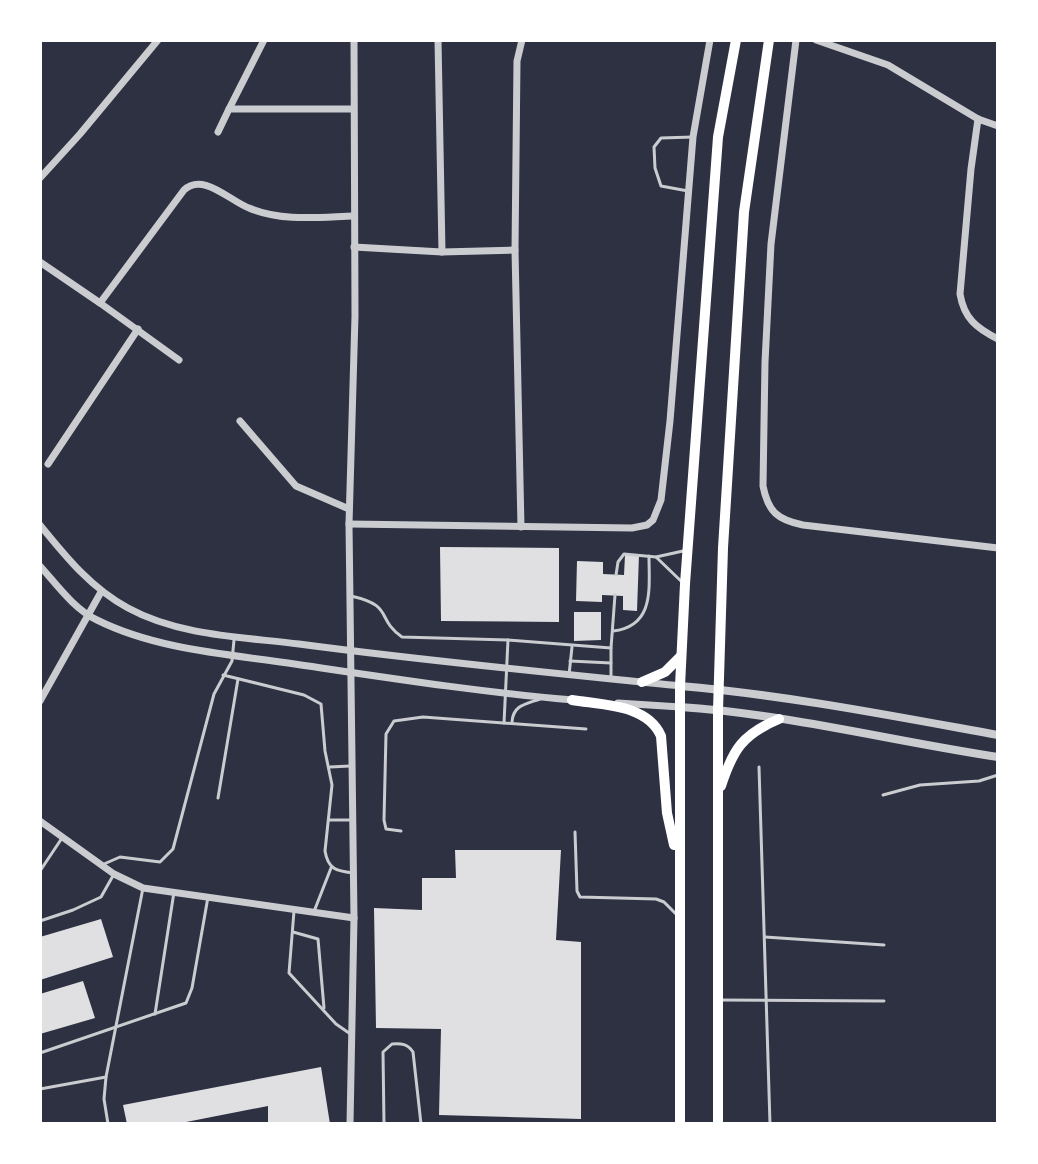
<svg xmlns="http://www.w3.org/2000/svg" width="1038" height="1164" viewBox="0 0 1038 1164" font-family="Mulish,sans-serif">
<rect width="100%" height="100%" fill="#2d3142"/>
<g fill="#e0e0e3">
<path d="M440,547L559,548V622L441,621Z"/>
<path d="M625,555H639L637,611L623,610V596L602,595V602L576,601L577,561L603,562V574L624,575Z"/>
<path d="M574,612H601V640L574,641Z"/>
<path d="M455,850H561L556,940L581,942V1119L439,1115L441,1029L376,1028L374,908L422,910V878H456Z"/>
<path d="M101,919L113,957L40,980V937Z"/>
<path d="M83,981L95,1018L40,1034V994Z"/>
<path d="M321,1067L330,1124H268V1106L176,1124H127L123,1105Z"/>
</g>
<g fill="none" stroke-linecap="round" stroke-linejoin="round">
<g stroke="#caccd0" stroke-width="3">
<path d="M688,191L661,186L655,168L654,147L661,138L693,137"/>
<path d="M656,557L682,582"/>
<path d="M616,575L618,562L624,554L656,557L683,551"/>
<path d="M351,596C395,606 375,618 402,637L508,640L611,648L615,595"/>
<path d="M613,631C655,626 649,588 649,556"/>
<path d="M570,661L611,663"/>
<path d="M223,675L304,695L321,704L325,751L332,785L325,851C328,869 336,871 353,873"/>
<path d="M569,675L572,647"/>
<path d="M611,677V648"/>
<path d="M512,722C513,705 526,704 540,699"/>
<path d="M504,723L508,640"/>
<path d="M330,767L350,766"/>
<path d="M759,767L770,1124"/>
<path d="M883,795L920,785L979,781L998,775"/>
<path d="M218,798L238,679"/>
<path d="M329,820H353"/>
<path d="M401,831L386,829L384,820L386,734L394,721L423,717L586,729"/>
<path d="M575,832L577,891L580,897L656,899L664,902L676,914"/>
<path d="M104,864L120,857L160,862L173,849L214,694L232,661L234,640"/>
<path d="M40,871L62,838"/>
<path d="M315,909L331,868"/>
<path d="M294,911L289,973L336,1024L349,1033"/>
<path d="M40,921L73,910L101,897L114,874"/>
<path d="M293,932L318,939L324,1008"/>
<path d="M765,937L884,945"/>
<path d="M719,1000L884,1001"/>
<path d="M155,1014L174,892"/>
<path d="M40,1053L186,1003L192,988L208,897"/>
<path d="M40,1089L106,1077"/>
<path d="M108,1124L104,1099L106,1077L143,888"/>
<path d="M384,1124L383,1052L392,1044C401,1043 408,1044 413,1052L421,1124"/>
</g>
<g stroke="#caccd0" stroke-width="7">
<path d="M438,40L442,252"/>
<path d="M796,40L771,244L765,362L763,486C768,512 778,520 803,525L998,548"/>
<path d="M816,40L888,65L978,119L998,126"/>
<path d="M229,109L264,40"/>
<path d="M978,119L971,169L960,294C964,318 976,328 998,339"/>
<path d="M218,132L229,109H353"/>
<path d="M40,178L80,134L158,40"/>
<path d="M354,247L442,252L515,250"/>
<path d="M40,262L100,303L184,190C203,172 230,201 249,208C282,222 320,217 354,216"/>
<path d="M100,303L179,360"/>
<path d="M240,421L296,486L349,509"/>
<path d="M48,464L138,329"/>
<path d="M349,524L632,528L647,525L653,520L661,500L670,421L693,137L710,40"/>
<path d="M40,525C66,557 91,588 128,608C179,636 243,637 299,644C426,661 553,673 680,686"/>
<path d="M521,527L515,250L517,61L522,40"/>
<path d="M40,566C57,585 74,609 97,620C155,649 226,654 288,663C383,677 478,692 574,700"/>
<path d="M40,701L101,592"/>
<path d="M618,703L680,707"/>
<path d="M40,821L114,874L143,888L354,918"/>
<path d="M350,1124L354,918L349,524L355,316L354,40"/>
</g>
<g stroke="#caccd0" stroke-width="8">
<path d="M680,686C786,695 893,716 998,735"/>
<path d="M680,707C787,714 892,741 998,757"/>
</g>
<g stroke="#fff" stroke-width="10">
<path d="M642,682L665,672L681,656"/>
<path d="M572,700C602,705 647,704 661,736L667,813L674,845"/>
<path d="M721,786C733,749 743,734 779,719"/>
<path d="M680,1124V686L685,584L718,137L736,40"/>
<path d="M718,1124V710L723,548L744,212L769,40"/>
</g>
</g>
<rect width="1038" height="1164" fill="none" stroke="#ffffff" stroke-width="84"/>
</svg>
